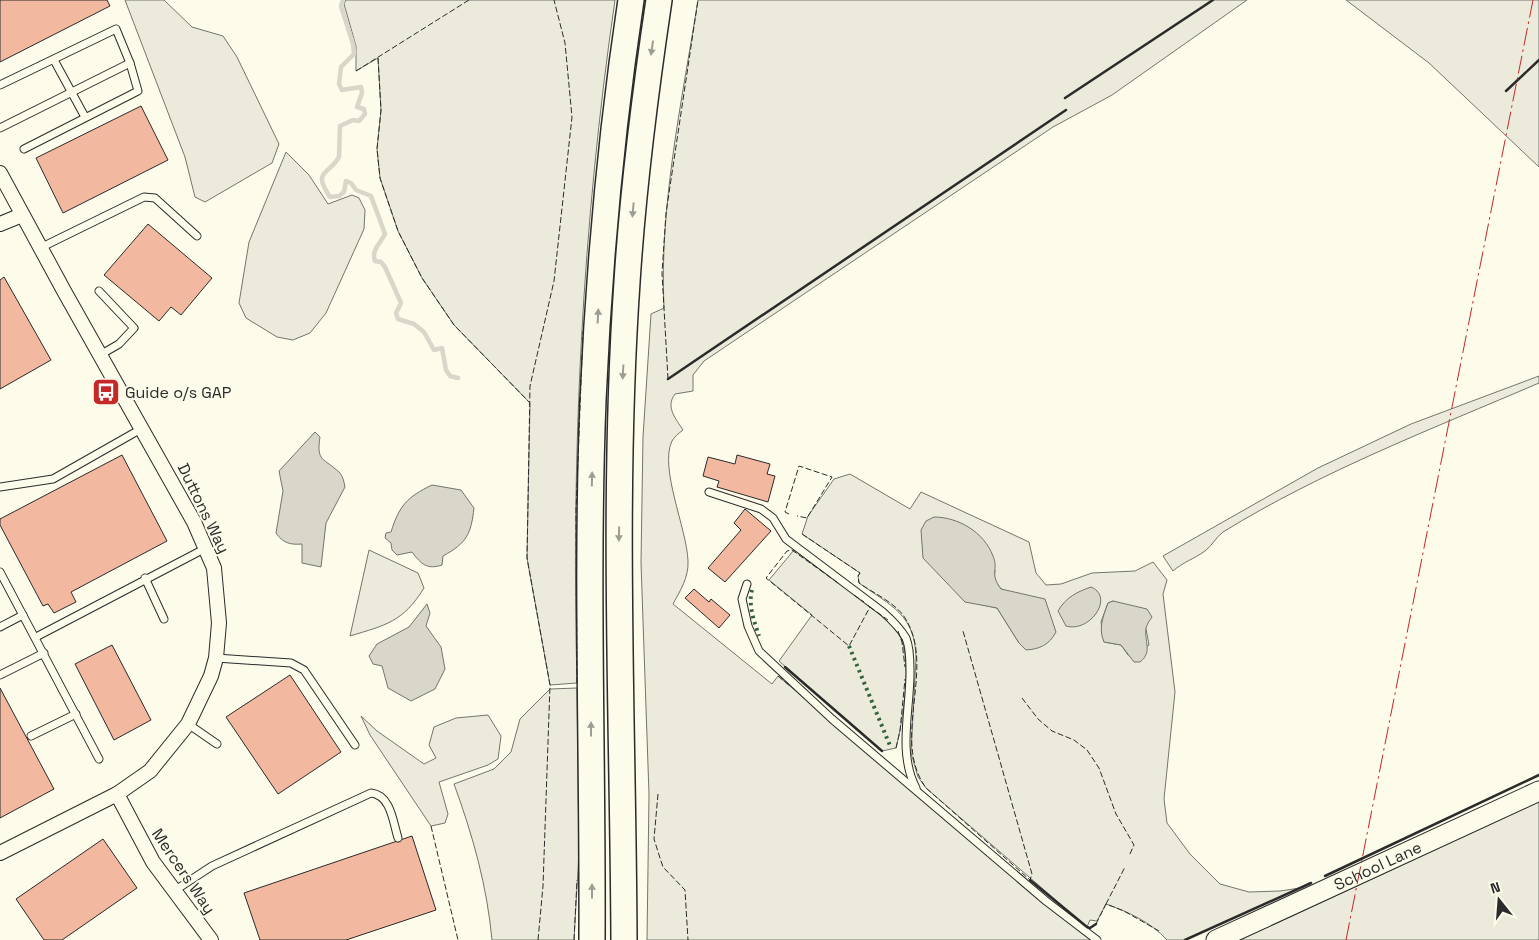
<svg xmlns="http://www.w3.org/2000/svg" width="1539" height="940" viewBox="0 0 1539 940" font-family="'Space Grotesk',sans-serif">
<rect width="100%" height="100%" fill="#fdfbea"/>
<g fill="#ecebdb" stroke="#74746e" fill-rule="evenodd">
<path d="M125,0H164L192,27L223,36L237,57L279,144L272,163L205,202L195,197L185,157Z"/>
<path d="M346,0H615C582,226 571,455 577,683L550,685L527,558L530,403L454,325L422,278L398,231L380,178L377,149L381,110L378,58L356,71V46L344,4Z"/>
<path d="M698,0H1247L1112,95L1053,127L704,361L693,375V391L675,394C665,407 676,419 683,430C679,433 674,437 672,441C659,468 687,529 688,561C689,577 680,591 673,604L772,684L778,676L1091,940H647L649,794L641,563L643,437L651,314L664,308C659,206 682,101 698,0Z"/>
<path d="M1346,0H1539V167L1429,63Z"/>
<path d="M286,152L309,175L328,204L352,195L359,198L365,210L364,229L326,313L310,333L293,340L277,337L246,318L239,303L249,242Z"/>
<path d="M1539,376V383C1432,429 1322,471 1223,532C1216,537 1212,546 1205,551C1194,559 1183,562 1173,571L1163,556L1318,468L1411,424Z"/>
<path d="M850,474L910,509L921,492L1029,542L1036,573L1046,585L1061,584L1092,573L1135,571L1153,562L1167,580L1163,594L1175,692L1164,799L1167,823L1190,854L1220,884L1249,892L1280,891L1300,888L1185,940H1167C1151,922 1128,912 1106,904L1097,921L1090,920L1087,927L926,788L918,777L911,753L916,658C915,614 891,606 859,583L858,576L860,573L802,534L808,516L834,479ZM995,570L994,579L1001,589L1018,595L1019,643L997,608L965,601ZM1113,601L1146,629L1149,645L1128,655L1121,645L1104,642L1101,622L1108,603Z"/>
<path d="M369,550L418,573L424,588C403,622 386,625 350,636Z"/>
<path d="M794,550L890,621C895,627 899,633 902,641C911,667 903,721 896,748L882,751L779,661L812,615L769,580Z"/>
<path d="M577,688L579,852L574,940H492C487,886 473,836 454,784L494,769L511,752L520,719L550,689Z"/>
<path d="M488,715L501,736L498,759L488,765L439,782L448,814L445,823L431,826L370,735L361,716L377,731L424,764L436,758L429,745L434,727L456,718Z"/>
<path d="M1539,802V940H1240Z"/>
</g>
<g fill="#d8d7c9" stroke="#74746e">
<path d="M315,432L320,437C316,462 324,458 339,472C343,476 344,482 345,487L326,523L321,567L302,563V544C290,545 283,543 276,533L283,491L279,471Z"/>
<path d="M432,485L461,490L474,508C471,534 467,543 443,556L442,565C427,570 421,564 412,552L397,555L392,550L391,543L385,538L386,533L391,532C399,506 407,497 432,485Z"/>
<path d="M934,517C958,517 984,532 993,556C999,570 989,573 1001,589L1045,599L1056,632C1049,645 1040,649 1026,650L1019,643L997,608L965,602L923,558L921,530L926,521Z"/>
<path d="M1091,587C1115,597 1090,633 1066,626L1058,611C1066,597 1077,592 1091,587Z"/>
<path d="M1113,601L1147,609L1152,617C1150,620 1147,624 1146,628C1144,641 1153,652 1140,662H1134L1121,645L1104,642C1098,628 1103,617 1108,603Z"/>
<path d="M427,604L430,613L426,626L441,647L445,669L435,689L411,701L388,688L382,666L373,664L369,656L377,644L409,627Z"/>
</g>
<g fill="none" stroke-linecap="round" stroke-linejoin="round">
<path stroke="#d8d7c9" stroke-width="4.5" d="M343,0L341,6L353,44L354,54L341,67L339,84L342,90L361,87L362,93L357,107L364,109L365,114L359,121L353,120L340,126L339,157C328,176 312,170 330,197L339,196L344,192L346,181L351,183L356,190L371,196L385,234C380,244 371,250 375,261L381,262L385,267L401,303L396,313L398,319L414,324L424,332L434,350L442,348L446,370L450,376L458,378"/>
</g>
<g fill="#f2b8a0" stroke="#2b2b2b">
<path d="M0,0H107L110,6L0,62Z"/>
<path d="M141,106L168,160L63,213L36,158Z"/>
<path d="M148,224L212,278L181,315L171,307L159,321L104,275Z"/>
<path d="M4,277L51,360L0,389V280Z"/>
<path d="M122,455L167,541L71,592L76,602L54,613L48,604L43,606L0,525V519Z"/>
<path d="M737,455L770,464L767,474L775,476L768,502L717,487L719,481L703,476L708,457L735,464Z"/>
<path d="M745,509L771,531L725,582L708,568L741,530L734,523Z"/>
<path d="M694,589L709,602L711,599L730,615L719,628L685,598Z"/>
<path d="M112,645L151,720L114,740L75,664Z"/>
<path d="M290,675L341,752L278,794L226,717Z"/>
<path d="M0,688L54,789L0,818Z"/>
<path d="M412,836L436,910L346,940H260L244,893Z"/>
<path d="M103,839L137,888L62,940H44L16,899Z"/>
</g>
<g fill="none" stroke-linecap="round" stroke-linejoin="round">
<g stroke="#2b2b2b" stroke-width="9">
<g id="lane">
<path d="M54,60L85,117"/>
<path d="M0,85L116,29L130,63L138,91L24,149"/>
<path d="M0,128L130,63"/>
<path d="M40,248L144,197L155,198L197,236"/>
<path d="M99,291L134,328L119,344L100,355"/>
<path d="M0,487L53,479L141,429"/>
<path d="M709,492L761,509L773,518L786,539L883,612C892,620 900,628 906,638C910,648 910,659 910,669C911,707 897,752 916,788"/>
<path d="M0,572L99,759"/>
<path d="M145,578L164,619"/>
<path d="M747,584L742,599L748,626L759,651L832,719L1046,901L1097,940"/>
<path d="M0,627L23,615"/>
<path d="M36,637L206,548"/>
<path d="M216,658L291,663L304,670L355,745"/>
<path d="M0,675L44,653"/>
<path d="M188,724L217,744"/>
<path d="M31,736L76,714"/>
<path d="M174,891L212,866L371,793C391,795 393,822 398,838"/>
</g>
</g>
<g stroke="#2b2b2b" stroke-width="16">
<g id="street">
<path d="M0,173L64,291L194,522L214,568L219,623L216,658L211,676L188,724L150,771L117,794L0,853"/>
<path d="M0,224L22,215"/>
<path d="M117,794L153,862L211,940"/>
</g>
</g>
<g stroke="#2b2b2b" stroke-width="21">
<g id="secondary">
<path id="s1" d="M1216,940L1539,791"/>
</g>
</g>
<g stroke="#2b2b2b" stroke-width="28">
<g id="highway">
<path d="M592,940C593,760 586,580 593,400C599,266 611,133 631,0"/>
<path d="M624,940C623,721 612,501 627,282C633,188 645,94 659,0"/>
</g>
</g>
<use href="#lane" stroke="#fdfbea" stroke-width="7"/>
<use href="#street" stroke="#fdfbea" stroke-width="14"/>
<use href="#secondary" stroke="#fdfbea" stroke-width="19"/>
<use href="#highway" stroke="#fdfbea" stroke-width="25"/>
<g stroke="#34623c" stroke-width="4" stroke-dasharray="2.5 4" stroke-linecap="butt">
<path d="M752,590C748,605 754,621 759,636"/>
<path d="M849,646L891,748"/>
</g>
<g stroke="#2b2b2b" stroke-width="1" stroke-dasharray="6 2.5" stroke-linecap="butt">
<path d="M378,58L381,110L377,149L380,178L398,231L422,278L454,325L530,403"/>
<path d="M356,71L469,0"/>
<path d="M668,379L662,273L666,213L698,0"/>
<path d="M789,514L785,512L799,466L832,477L807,518L797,516"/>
<path d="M802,534L860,573L858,576L859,583C873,593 896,603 905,618C937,668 890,738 926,788L1030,880L1032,874L963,631"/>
<path d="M838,583L792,550L787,551L766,578L849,646L870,607L868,605"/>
<path d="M854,595L864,602"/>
<path d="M870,607L888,620"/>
<path d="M898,631L902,642L905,667"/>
<path d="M778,676L790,686"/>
<path d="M577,683L576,511L583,331"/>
<path d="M1022,698L1038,719L1052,731L1074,740L1087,750L1099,768L1116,814L1134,845L1129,856"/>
<path d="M896,748L900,731L905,679"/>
<path d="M658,794L654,839L660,858L663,867L685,890L688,940"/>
<path d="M431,826L458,940"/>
<path d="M1106,904L1125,867"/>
<path d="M1096,924L1106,904L1124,911L1159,931"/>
<path d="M538,940L543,886L550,685L527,558L530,386L554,281L572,117L565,43L554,0"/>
<path d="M574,940L577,880"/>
</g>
<g stroke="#2b2b2b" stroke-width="2.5">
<path d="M1506,91L1539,60"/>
<path d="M1065,98L1213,0"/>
<path d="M668,379L1066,110"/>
<path d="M785,667L882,751"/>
<path d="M1325,876L1539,775"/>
<path d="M1030,880L1087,927L1090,928L1096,924"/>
<path d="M1185,940L1311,883"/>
</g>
<path stroke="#c62828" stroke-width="1" stroke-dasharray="18 4 2.5 4" stroke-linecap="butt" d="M1346,940L1533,0"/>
</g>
<defs><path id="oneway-solid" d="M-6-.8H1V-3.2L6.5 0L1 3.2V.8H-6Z" transform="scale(1.25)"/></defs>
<g fill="#9e9d94">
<use href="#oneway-solid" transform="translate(652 48) rotate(98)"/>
<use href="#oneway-solid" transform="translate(633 210) rotate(95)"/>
<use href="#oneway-solid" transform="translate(598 316) rotate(-87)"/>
<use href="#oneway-solid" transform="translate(623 372) rotate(93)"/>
<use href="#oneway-solid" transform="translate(592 479) rotate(-89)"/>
<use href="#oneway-solid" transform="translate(619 534) rotate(91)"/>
<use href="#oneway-solid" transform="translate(591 729) rotate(-90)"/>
<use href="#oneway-solid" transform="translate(592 891) rotate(-90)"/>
</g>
<defs>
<g id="bus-square" transform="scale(1.4375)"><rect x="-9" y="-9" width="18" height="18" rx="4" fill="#c62828" stroke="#fdfbea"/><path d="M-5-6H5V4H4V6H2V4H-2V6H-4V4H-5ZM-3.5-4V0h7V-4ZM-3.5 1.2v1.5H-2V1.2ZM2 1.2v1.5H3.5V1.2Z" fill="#fff"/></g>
</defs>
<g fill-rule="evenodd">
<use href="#bus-square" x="106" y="392"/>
</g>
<g text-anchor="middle" stroke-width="4" stroke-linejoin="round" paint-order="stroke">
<g font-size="16" fill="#2b2b2b" stroke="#fdfbea" text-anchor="start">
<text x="125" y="398">Guide o/s GAP</text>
</g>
<g font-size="16" fill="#2b2b2b" stroke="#fdfbea">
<text transform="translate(204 508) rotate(64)" y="6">Duttons Way</text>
<text dy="6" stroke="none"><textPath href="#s1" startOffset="178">School Lane</textPath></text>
<text transform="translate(184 871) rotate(56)" y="6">Mercers Way</text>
</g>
</g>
<g transform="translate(1499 900) rotate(343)" stroke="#fdfbea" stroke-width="4" paint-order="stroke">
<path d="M0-4L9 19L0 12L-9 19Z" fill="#2b2b2b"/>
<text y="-8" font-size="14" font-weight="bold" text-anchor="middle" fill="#2b2b2b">N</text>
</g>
</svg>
